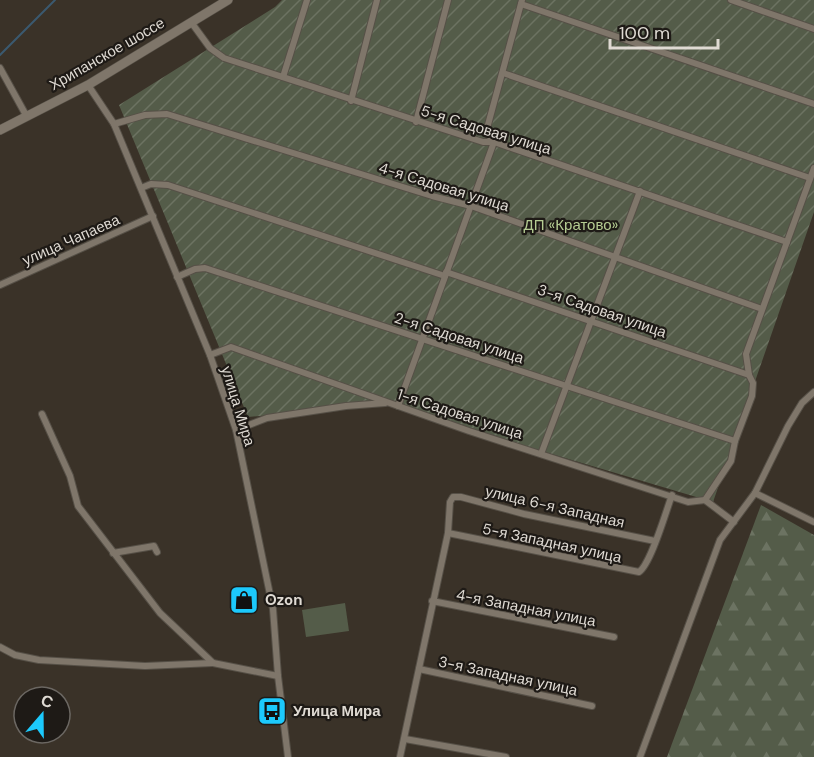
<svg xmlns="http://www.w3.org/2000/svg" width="814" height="757" viewBox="0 0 814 757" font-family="'DM Sans',sans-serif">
<defs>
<pattern id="forest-firs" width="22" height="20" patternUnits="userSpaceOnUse" patternTransform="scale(1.5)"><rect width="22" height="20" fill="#545c49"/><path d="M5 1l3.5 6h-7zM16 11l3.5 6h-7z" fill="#6c7362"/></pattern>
<pattern id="garden-furrows" width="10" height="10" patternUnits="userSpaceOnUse" patternTransform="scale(1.5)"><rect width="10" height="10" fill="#545c49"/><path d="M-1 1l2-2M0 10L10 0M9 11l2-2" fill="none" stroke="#6c7362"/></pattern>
</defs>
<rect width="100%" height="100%" fill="#3a3228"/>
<path fill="url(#forest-firs)" d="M761,505L814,535V757H667Z"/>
<path fill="url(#garden-furrows)" d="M282,0H814V212L713,502L387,405L248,417L119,105L275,7Z"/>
<path fill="#545c49" d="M345,603L349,631L306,637L302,610Z"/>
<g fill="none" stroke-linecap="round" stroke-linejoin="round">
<path stroke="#3b596f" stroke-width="2" d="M0,55L55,0"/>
<g stroke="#565047" stroke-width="8">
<g id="minor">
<path d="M731,0L814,29"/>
<path d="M521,4L814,104"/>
<path d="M191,22L210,48L224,58L483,142H494L787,242"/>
<path d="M0,68L27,117"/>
<path d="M503,73L810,178"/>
<path d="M283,77L307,0"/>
<path d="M88,85L114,124L210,355L236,430L273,609L278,676L288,757"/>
<path d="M351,101L377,0"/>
<path d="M416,122L448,0"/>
<path d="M114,124L145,115L167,114L432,196L471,206L762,309"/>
<path d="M141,188L151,184L168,185L445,276"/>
<path d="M446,272L749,375"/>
<path d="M177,277L195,269L205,268L735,441"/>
<path d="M0,285L153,216"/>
<path d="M210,355L231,347L469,431L688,502L705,500"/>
<path d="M398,406L494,142L486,132L522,0"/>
<path d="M42,414L70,476L78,506L160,613L213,663L278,676"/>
<path d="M236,430L267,418L346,406L385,403"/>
<path d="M541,454L640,191"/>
<path d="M755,493L814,522"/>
<path d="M734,522L705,500L731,461L735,441L752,396L753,383L749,375L746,354L814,168"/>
<path d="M448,533L639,572C651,564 666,511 672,495"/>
<path d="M113,553L154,546L157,552"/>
<path d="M432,601L614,637"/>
<path d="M0,647L15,655L39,660L145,666L213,663"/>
<path d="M419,669L592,706"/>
<path d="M405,739L506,757"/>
<path d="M400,757L448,533L450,502L453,497H461L524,514L655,541"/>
<path d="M640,757L720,540L755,493L788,426L802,403L814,392"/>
</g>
</g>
<g stroke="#565047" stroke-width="10">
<path id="secondary" d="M0,130L88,85L228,0"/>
</g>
<use href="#minor" stroke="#7f766a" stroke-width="6"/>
<use href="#secondary" stroke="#7f766a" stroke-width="9"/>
</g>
<defs>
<g id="shop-square" transform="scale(1.5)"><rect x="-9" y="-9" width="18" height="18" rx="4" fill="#1cc9fc" stroke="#1e1a16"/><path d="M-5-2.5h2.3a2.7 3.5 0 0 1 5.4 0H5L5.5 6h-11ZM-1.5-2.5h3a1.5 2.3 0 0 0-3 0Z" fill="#111"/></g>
<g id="bus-square" transform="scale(1.5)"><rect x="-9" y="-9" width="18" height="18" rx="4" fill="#1cc9fc" stroke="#1e1a16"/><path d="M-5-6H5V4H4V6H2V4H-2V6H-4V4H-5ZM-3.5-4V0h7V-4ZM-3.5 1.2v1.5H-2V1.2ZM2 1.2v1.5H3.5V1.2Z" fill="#111"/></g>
</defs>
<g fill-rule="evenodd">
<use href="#shop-square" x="244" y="600"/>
<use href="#bus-square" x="272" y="711"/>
</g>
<g text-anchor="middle" stroke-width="4.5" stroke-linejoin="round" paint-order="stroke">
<g font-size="15" fill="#dfdad3" stroke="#1e1a16">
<text transform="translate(107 54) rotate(-30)" y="5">Хрипанское шоссе</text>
<text transform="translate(486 130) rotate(17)" y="5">5-я Садовая улица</text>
<text transform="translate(444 187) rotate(17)" y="5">4-я Садовая улица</text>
<text transform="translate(71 240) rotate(-24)" y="5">улица Чапаева</text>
<text transform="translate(602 311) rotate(19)" y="5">3-я Садовая улица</text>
<text transform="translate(459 338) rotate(18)" y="5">2-я Садовая улица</text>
<text transform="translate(238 406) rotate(73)" y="5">улица Мира</text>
<text transform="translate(460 414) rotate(18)" y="5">1-я Садовая улица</text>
<text transform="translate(555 507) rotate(13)" y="5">улица 6-я Западная</text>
<text transform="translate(552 543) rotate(12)" y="5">5-я Западная улица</text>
<text transform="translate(526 608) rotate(11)" y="5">4-я Западная улица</text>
<text transform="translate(508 676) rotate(12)" y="5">3-я Западная улица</text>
</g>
<g font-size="15" fill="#b5cc92" stroke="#1e1a16">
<text x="571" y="230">ДП «Кратово»</text>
</g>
<g font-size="15" font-weight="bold" fill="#dfdad3" stroke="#1e1a16" text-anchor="start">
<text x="265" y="605">Ozon</text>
<text x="293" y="716">Улица Мира</text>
</g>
</g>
<g transform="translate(42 715) rotate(20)"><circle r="28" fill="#1e1a16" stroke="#6b6762" stroke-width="1.5"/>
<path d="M0-4.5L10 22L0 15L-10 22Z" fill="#1cc9fc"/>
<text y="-9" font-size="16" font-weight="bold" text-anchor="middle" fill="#dfdad3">С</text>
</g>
<path d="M610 39v9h108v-9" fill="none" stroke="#dfdad3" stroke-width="3"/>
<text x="619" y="39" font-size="18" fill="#dfdad3" stroke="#1e1a16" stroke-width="4.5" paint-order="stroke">100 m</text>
</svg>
